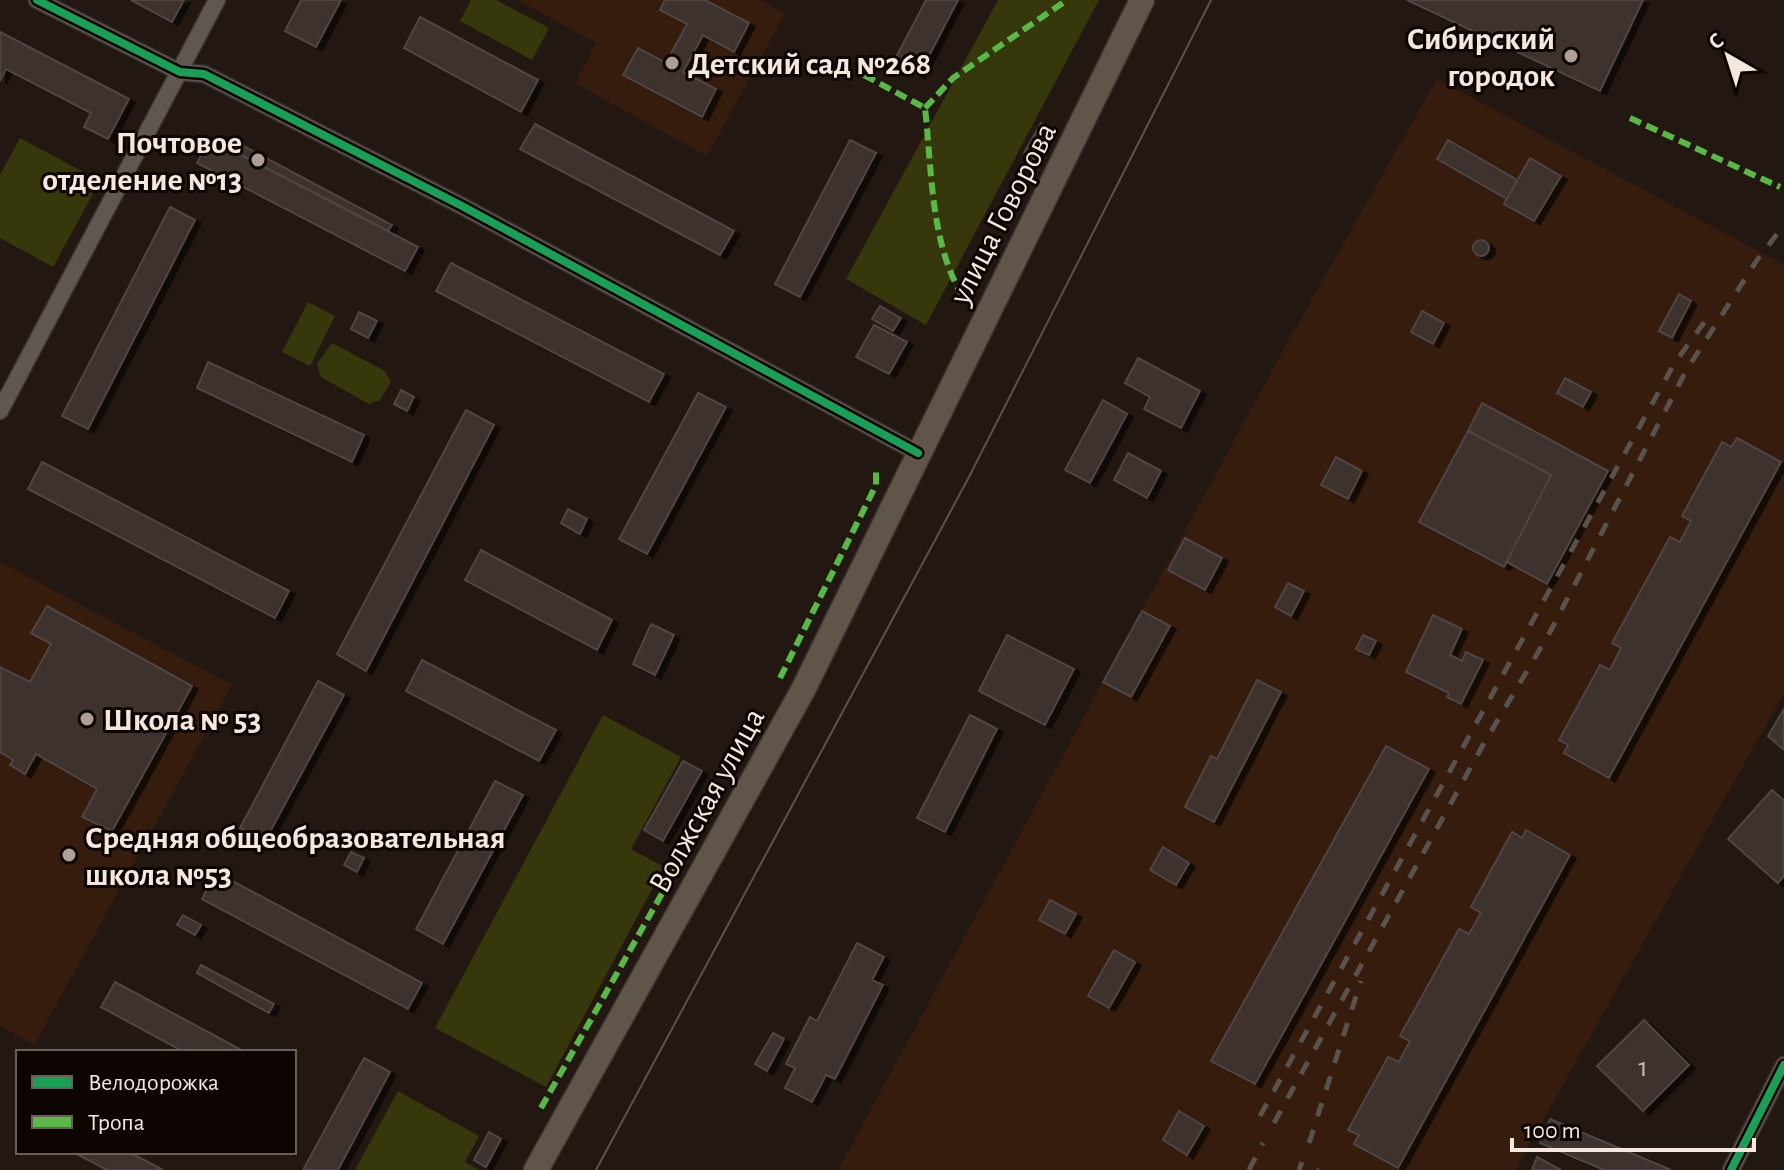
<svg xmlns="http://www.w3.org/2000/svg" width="1784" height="1170" viewBox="0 0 1784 1170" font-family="'Alegreya Sans',sans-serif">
<defs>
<filter id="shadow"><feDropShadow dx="6" dy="3.5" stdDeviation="0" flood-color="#0009"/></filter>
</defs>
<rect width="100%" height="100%" fill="#231811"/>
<g fill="#351c0d">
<path d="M518,0H760L785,14L707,156L575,83L596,43Z"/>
<path d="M1437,79L1784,265V693L1515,1170H838L1286,345Z"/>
<path d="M0,562L232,685L34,1045L0,1026Z"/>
</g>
<g fill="#36370b">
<path d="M471,0H496L549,28L532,60L460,21Z"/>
<path d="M998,0H1099L926,325L846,279Z"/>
<path d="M20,138L100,181L53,267L0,238V175Z"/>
<path d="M308,302L335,316L310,366L282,352Z"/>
<path d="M332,343L385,371L391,382L380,400L369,404L321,377L317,364Z"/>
<path d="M603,715L681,757L631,849L664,867L546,1087L435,1028Z"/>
<path d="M398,1091L479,1136L465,1162L479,1170H355Z"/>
</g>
<g fill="#3c322e" stroke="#504542" stroke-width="2" filter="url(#shadow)">
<path d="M131,0H184L172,22Z"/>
<path d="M301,0H341L316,47L285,31Z"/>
<path d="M665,0H705L749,23L734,52L703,35L683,72L716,89L702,117L623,75L638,48L666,63L687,24L660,10Z"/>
<path d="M926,0H958L919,75L894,61Z"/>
<path d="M1407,0H1643L1600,91Z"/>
<path d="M420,17L538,80L521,112L404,48Z"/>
<path d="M0,32L129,99L108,139L84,127L91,113L6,69L0,81Z"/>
<path d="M1041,123L1051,129L1034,159L1024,153Z"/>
<path d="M535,124L734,231L720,255L520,149Z"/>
<path d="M210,139L418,247L405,271L197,163Z"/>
<path d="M850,140L876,153L800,297L775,284Z"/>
<path d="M1448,140L1517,180L1507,199L1437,159Z"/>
<path d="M236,142L392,225L388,231L232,150Z"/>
<path d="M1530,158L1561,176L1534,221L1504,204Z"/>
<path d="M170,207L195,220L88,429L62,416Z"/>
<circle cx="1481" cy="248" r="8"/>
<path d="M451,263L664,374L649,402L436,291Z"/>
<path d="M1679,294L1691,301L1672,338L1659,331Z"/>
<path d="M880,306L901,318L893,331L872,319Z"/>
<path d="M1422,311L1444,323L1433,344L1411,332Z"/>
<path d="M359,312L377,321L368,338L351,329Z"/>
<path d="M874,325L907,342L889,374L856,357Z"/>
<path d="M1138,358L1200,391L1181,428L1144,409L1150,397L1125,383Z"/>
<path d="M208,362L364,435L352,462L197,388Z"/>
<path d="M1565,378L1591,392L1583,407L1557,393Z"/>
<path d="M401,390L414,397L407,411L394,404Z"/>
<path d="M698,393L726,407L647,554L619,539Z"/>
<path d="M1103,400L1127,414L1090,483L1065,470Z"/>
<path d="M1482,403L1608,471L1547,584L1505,561L1551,475L1468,431Z"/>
<path d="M466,410L494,425L366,671L337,654Z"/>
<path d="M1468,431L1551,475L1504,567L1419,522Z"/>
<path d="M1737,438L1781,462L1609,778L1564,753L1568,745L1559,740L1600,665L1610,670L1621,648L1612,643L1670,537L1680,542L1691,521L1682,516L1722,442L1731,447Z"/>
<path d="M1128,453L1161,471L1147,498L1114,480Z"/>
<path d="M1336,457L1362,471L1348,499L1321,485Z"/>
<path d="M42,462L289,591L275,618L28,489Z"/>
<path d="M568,509L587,519L580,534L561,523Z"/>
<path d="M1185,538L1222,558L1205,590L1168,570Z"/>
<path d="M481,550L612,620L597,650L465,580Z"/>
<path d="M1288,583L1304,591L1291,616L1275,607Z"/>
<path d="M47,606L192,686L112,831L82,817L97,789L36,754L25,774L10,765L13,760L0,752V667L30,682L51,644L31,633Z"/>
<path d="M1142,611L1170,626L1131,697L1103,682Z"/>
<path d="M1433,615L1462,629L1450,655L1462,661L1466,652L1483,660L1461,704L1447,697L1449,693L1406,672Z"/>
<path d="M651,624L674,635L655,675L633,664Z"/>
<path d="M1007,635L1074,669L1045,725L979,691Z"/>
<path d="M1363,635L1376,641L1369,655L1356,649Z"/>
<path d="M422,660L556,730L539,761L406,691Z"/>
<path d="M1257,680L1281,692L1214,822L1185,807L1211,756L1217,759Z"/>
<path d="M318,681L344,695L265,841L240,828Z"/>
<path d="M1784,709V750L1768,736Z"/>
<path d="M970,715L997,729L945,832L917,818Z"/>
<path d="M1386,746L1429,769L1255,1084L1211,1061Z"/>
<path d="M683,761L702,771L663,841L644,830Z"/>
<path d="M495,781L523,795L443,944L416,929Z"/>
<path d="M1772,790L1784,800V876L1778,883L1728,839Z"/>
<path d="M1526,830L1570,855L1398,1168L1354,1144L1359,1135L1348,1130L1388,1057L1399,1062L1410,1041L1400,1036L1459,929L1469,934L1481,913L1471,907L1512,832L1522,838Z"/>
<path d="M1163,847L1189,863L1176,885L1150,870Z"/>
<path d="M351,852L364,858L357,872L344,865Z"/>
<path d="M216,872L422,983L408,1009L202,899Z"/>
<path d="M1050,900L1076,914L1065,934L1039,920Z"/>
<path d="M183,915L201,925L195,935L177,925Z"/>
<path d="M857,943L884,957L872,980L883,985L835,1079L826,1075L812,1102L785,1088L795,1068L786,1064L810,1017L817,1021Z"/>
<path d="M1114,950L1135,962L1109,1008L1088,996Z"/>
<path d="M201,965L274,1004L269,1013L197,973Z"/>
<path d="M115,982L245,1052H184L101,1007Z"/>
<path d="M1644,1020L1689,1065L1643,1111L1597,1066Z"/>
<path d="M773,1033L784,1039L767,1071L755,1064Z"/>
<path d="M364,1058L390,1072L338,1170H303Z"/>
<path d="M1179,1111L1204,1126L1187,1155L1163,1140Z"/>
<path d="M1550,1119L1671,1170H1604L1540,1143Z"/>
<path d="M489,1132L501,1139L486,1167L474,1160Z"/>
<path d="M73,1152H129L163,1170H107Z"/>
<path d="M1537,1157L1561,1170H1532Z"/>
</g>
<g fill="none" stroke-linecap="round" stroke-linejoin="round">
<g stroke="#3a322d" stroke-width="19">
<g id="street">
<path d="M37,0L180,72L204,74L462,206L918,453"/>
<path d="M0,411L217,0"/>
<path d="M1731,1170L1784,1065"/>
</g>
</g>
<g stroke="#3a322d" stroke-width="27">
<path id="primary" d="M536,1170L803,690L1142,0"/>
</g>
<use href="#street" stroke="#605751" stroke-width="16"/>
<use href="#primary" stroke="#605549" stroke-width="24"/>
<path stroke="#5a524c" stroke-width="2" d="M596,1170L969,477L1211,0"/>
<g stroke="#5a524c" stroke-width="5" stroke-dasharray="14 14" stroke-linecap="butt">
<path d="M1260,1116L1674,364L1705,321"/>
<path d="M1274,1123L1483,745L1550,632L1686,371L1757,260L1784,225"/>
<path d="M1309,1143L1361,981"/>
<path d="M1249,1170L1263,1143"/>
<path d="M1299,1170L1302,1162"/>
<path d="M1318,1170L1319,1169"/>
</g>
<g stroke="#58b947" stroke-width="6" stroke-dasharray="12 6" stroke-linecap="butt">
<path d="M864,75L925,108C932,169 930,249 966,301"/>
<path d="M925,108L953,78L1067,0"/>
<path d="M1630,118L1780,187"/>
<path d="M780,678L876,485V470"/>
<path d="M541,1108L682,858"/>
</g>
<g stroke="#0d0502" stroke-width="13">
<g id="cycleway">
<path d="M37,0L180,72L204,74L462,206L918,453"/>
<path d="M1731,1170L1784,1065"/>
</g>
</g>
<use href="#cycleway" stroke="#1a9f57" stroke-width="8"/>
</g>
<g fill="#ac9f96" stroke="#0d0502" stroke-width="3">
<circle cx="1571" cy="56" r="8"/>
<circle cx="672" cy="63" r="8"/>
<circle cx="258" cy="160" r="8"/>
<circle cx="87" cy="719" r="8"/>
<circle cx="69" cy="855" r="8"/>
</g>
<g text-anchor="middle" stroke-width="6" stroke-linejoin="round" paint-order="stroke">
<g font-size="28" fill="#c8bab2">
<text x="1643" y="1076">1</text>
</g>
<g font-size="32" font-weight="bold" fill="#f6e7de" stroke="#0d0502" text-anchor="start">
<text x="1555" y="49" text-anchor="end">Сибирский<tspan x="1555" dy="37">городок</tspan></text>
<text x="688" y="74">Детский сад №268</text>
<text x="242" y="153" text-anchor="end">Почтовое<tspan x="242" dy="37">отделение №13</tspan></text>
<text x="103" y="730">Школа № 53</text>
<text x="85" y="848">Средняя общеобразовательная<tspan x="85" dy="37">школа №53</tspan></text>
</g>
<g font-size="32" fill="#f6e7de" stroke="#0d0502">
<text transform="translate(1002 213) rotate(-63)" y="11">улица Говорова</text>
<text transform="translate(706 800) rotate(-61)" y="11">Волжская улица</text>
</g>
</g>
<rect x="16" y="1050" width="280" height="104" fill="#0d0502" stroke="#6a5f5a" stroke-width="2"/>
<rect x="32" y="1076" width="40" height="12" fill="#1a9f57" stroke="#6a5f5a" stroke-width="2"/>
<text x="88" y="1090" font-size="24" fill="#f6e7de">Велодорожка</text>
<rect x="32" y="1116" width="40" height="12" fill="#58b947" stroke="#6a5f5a" stroke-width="2"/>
<text x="88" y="1130" font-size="24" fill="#f6e7de">Тропа</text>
<g transform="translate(1728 56) rotate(321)" stroke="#0d0502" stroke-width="6" paint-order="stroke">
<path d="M0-6L14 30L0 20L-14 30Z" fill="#f6e7de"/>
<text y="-12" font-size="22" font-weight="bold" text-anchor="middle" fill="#f6e7de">С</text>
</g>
<path d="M1512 1138v12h242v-12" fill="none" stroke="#f6e7de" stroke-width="4"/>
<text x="1524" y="1138" font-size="24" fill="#f6e7de" stroke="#0d0502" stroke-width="6" paint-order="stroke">100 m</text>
</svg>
